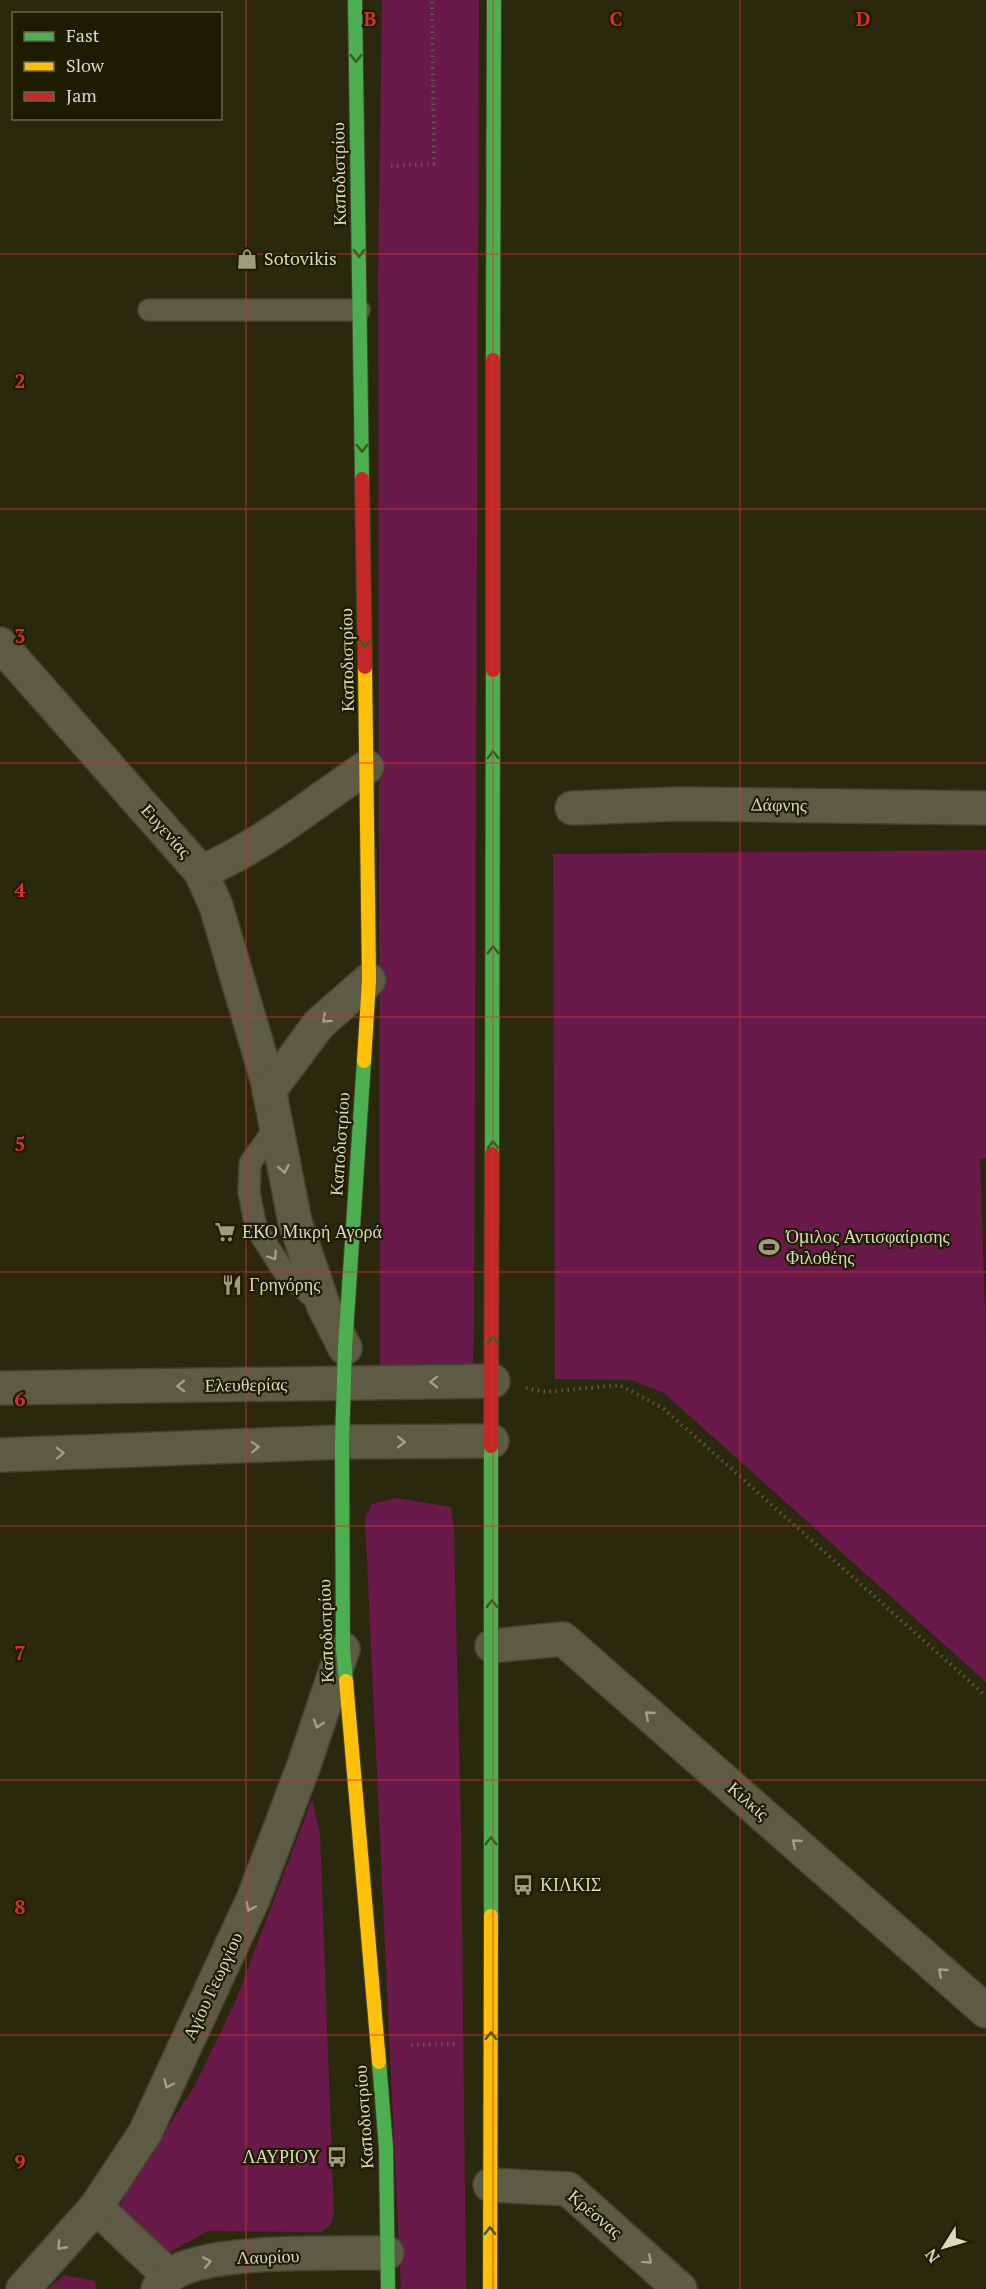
<svg xmlns="http://www.w3.org/2000/svg" width="986" height="2289" viewBox="0 0 986 2289" font-family="'PT Serif',serif">
<rect width="100%" height="100%" fill="#2a290d"/>
<g fill="#69194a">
<path d="M382,0H479L474,1323L473,1364L466,1373L394,1371L380,1365L378,277Z"/>
<path d="M986,850V1158L980,1159L986,1335V1682L664,1393L631,1380L555,1379L553,854Z"/>
<path d="M397,1498L451,1507L454,1531L461,1831L466,2289H401L365,1518L372,1504Z"/>
<path d="M312,1799L320,1834L334,2215L330,2226L321,2232L208,2231L165,2255L118,2211L126,2192L195,2085L236,2000Z"/>
<path d="M64,2275L95,2281L97,2289H48Z"/>
</g>
<g fill="none" stroke-linecap="round" stroke-linejoin="round">
<g stroke="#44432e" stroke-width="24">
<g id="lane">
<path d="M149,310H359"/>
<path d="M276,1127L250,1163L249,1192L256,1228L285,1273L320,1303"/>
</g>
</g>
<g stroke="#44432e" stroke-width="36">
<g id="street">
<path d="M0,644L201,872L216,906L267,1079L295,1222L324,1307L345,1348"/>
<path d="M572,808L680,804L986,808"/>
<path d="M201,872C261,847 313,803 367,767"/>
<path d="M269,1091L319,1024L369,980"/>
<path d="M0,1388L493,1381"/>
<path d="M2,1455L342,1442L492,1441"/>
<path d="M492,1646L563,1639L986,2011"/>
<path d="M490,2185L568,2189L680,2289"/>
<path d="M96,2207L169,2276"/>
<path d="M23,2289L96,2207L145,2133L254,1897L304,1765L343,1649"/>
<path d="M158,2289C161,2285 165,2279 170,2275C208,2248 337,2254 387,2253"/>
</g>
</g>
<g stroke="#44432e" stroke-width="16">
<g id="fast">
<path d="M355,0L362,479"/>
<path d="M493,360L494,0"/>
<path d="M492,1154L493,670"/>
<path d="M346,1681L343,1649L342,1442L345,1348L364,1061"/>
<path d="M491,1916V1446"/>
<path d="M379,2062L386,2148L388,2289"/>
</g>
</g>
<g stroke="#44432e" stroke-width="16">
<g id="slow">
<path d="M364,1061L369,980L365,667"/>
<path d="M346,1681L379,2062"/>
<path d="M490,2289L491,1916"/>
</g>
</g>
<g stroke="#44432e" stroke-width="16">
<g id="jam">
<path d="M362,479L365,667"/>
<path d="M493,670V360"/>
<path d="M491,1446L492,1154"/>
</g>
</g>
<g stroke="#5b5a45" stroke-width="4" stroke-dasharray="1.5 4.5" stroke-linecap="butt">
<path d="M391,166L434,164L432,0"/>
<path d="M526,1388L546,1392L619,1385L663,1408L986,1696"/>
<path d="M411,2045L457,2044"/>
</g>
<use href="#lane" stroke="#5d5b43" stroke-width="21"/>
<use href="#street" stroke="#5d5b43" stroke-width="33"/>
<use href="#fast" stroke="#4caf50" stroke-width="14"/>
<use href="#slow" stroke="#ffc107" stroke-width="14"/>
<use href="#jam" stroke="#c62828" stroke-width="14"/>
</g>
<defs><path id="oneway-chevron" d="M-2-3.5L2.5 0L-2 3.5" fill="none" stroke-width="1.6" stroke-linecap="round" stroke-linejoin="round" transform="scale(1.5)"/></defs>
<g stroke="#325e25">
<use href="#oneway-chevron" transform="translate(356 58) rotate(89)"/>
<use href="#oneway-chevron" transform="translate(359 253) rotate(89)"/>
<use href="#oneway-chevron" transform="translate(362 448) rotate(89)"/>
<use href="#oneway-chevron" transform="translate(365 643) rotate(89)"/>
<use href="#oneway-chevron" transform="translate(493 755) rotate(-90)"/>
<use href="#oneway-chevron" transform="translate(493 950) rotate(-90)"/>
<use href="#oneway-chevron" transform="translate(493 1145) rotate(-90)"/>
<use href="#oneway-chevron" transform="translate(493 1340) rotate(-90)"/>
<use href="#oneway-chevron" transform="translate(492 1604) rotate(-90)"/>
<use href="#oneway-chevron" transform="translate(491 1841) rotate(-90)"/>
<use href="#oneway-chevron" transform="translate(491 2036) rotate(-90)"/>
<use href="#oneway-chevron" transform="translate(490 2231) rotate(-90)"/>
</g>
<g stroke="#a2a184">
<use href="#oneway-chevron" transform="translate(326 1019) rotate(138)"/>
<use href="#oneway-chevron" transform="translate(284 1169) rotate(79)"/>
<use href="#oneway-chevron" transform="translate(273 1256) rotate(56)"/>
<use href="#oneway-chevron" transform="translate(434 1382) rotate(179)"/>
<use href="#oneway-chevron" transform="translate(181 1386) rotate(179)"/>
<use href="#oneway-chevron" transform="translate(401 1442)"/>
<use href="#oneway-chevron" transform="translate(255 1447) rotate(-2)"/>
<use href="#oneway-chevron" transform="translate(60 1453) rotate(-2)"/>
<use href="#oneway-chevron" transform="translate(649 1715) rotate(-139)"/>
<use href="#oneway-chevron" transform="translate(318 1724) rotate(108)"/>
<use href="#oneway-chevron" transform="translate(796 1843) rotate(-139)"/>
<use href="#oneway-chevron" transform="translate(250 1907) rotate(115)"/>
<use href="#oneway-chevron" transform="translate(942 1972) rotate(-139)"/>
<use href="#oneway-chevron" transform="translate(168 2084) rotate(115)"/>
<use href="#oneway-chevron" transform="translate(61 2246) rotate(132)"/>
<use href="#oneway-chevron" transform="translate(648 2260) rotate(42)"/>
<use href="#oneway-chevron" transform="translate(207 2262) rotate(-11)"/>
</g>
<path fill="none" stroke="#d6312f" stroke-width="1.5" stroke-opacity="0.55" d="M246,0V2289M493,0V2289M740,0V2289M0,254H986M0,509H986M0,763H986M0,1017H986M0,1272H986M0,1526H986M0,1780H986M0,2035H986"/>
<defs>
<g id="shop-bare" transform="scale(1.62)"><path d="M-5-2.5h2.3a2.7 3.5 0 0 1 5.4 0H5L5.5 6h-11ZM-1.5-2.5h3a1.5 2.3 0 0 0-3 0Z" fill="#9d9c7d" stroke="#1d1b01" stroke-width="2.5" paint-order="stroke"/></g>
<g id="supermarket-bare" transform="scale(1.62)"><path d="M-6-5.5h2.5l.6 2H6L4.5 2H-2.5L-4.4-4H-6ZM-1.5 3.2a1.3 1.3 0 1 0 .1 0ZM3 3.2a1.3 1.3 0 1 0 .1 0Z" fill="#9d9c7d" stroke="#1d1b01" stroke-width="2.5" paint-order="stroke"/></g>
<g id="stadium-bare" transform="scale(1.62)"><path d="M0-5a6.5 5 0 1 0 0 10a6.5 5 0 1 0 0-10ZM-3.5-1.8h7v3.6h-7Z" fill="#9d9c7d" stroke="#1d1b01" stroke-width="2.5" paint-order="stroke"/></g>
<g id="restaurant-bare" transform="scale(1.62)"><path d="M-5-6h1v4h1v-4h1v4h1v-4h1v5L-1.5 .5V6h-2V.5L-5-1ZM5-6V6H3V1.5H1.5Q1.5-4 5-6Z" fill="#9d9c7d" stroke="#1d1b01" stroke-width="2.5" paint-order="stroke"/></g>
<g id="bus-bare" transform="scale(1.62)"><path d="M-5-6H5V4H4V6H2V4H-2V6H-4V4H-5ZM-3.5-4V0h7V-4ZM-3.5 1.2v1.5H-2V1.2ZM2 1.2v1.5H3.5V1.2Z" fill="#9d9c7d" stroke="#1d1b01" stroke-width="2.5" paint-order="stroke"/></g>
</defs>
<g fill-rule="evenodd">
<use href="#shop-bare" x="247" y="259"/>
<use href="#supermarket-bare" x="225" y="1232"/>
<use href="#stadium-bare" x="769" y="1247"/>
<use href="#restaurant-bare" x="232" y="1285"/>
<use href="#bus-bare" x="523" y="1885"/>
<use href="#bus-bare" x="337" y="2157"/>
</g>
<g text-anchor="middle" stroke-width="4.5" stroke-linejoin="round" paint-order="stroke">
<g font-size="18" fill="#dbdab9" stroke="#1d1b01">
<text transform="translate(339 174) rotate(-91)" y="6">Καποδιστρίου</text>
<text transform="translate(347 660) rotate(-91)" y="6">Καποδιστρίου</text>
<text transform="translate(779 805) rotate(1)" y="6">Δάφνης</text>
<text transform="translate(166 831) rotate(48)" y="6">Ευγενίας</text>
<text transform="translate(340 1144) rotate(-86)" y="6">Καποδιστρίου</text>
<text transform="translate(246 1385) rotate(-1)" y="6">Ελευθερίας</text>
<text transform="translate(326 1631) rotate(-92)" y="6">Καποδιστρίου</text>
<text transform="translate(748 1801) rotate(41)" y="6">Κιλκίς</text>
<text transform="translate(213 1986) rotate(-65)" y="6">Αγίου Γεωργίου</text>
<text transform="translate(364 2117) rotate(-94)" y="6">Καποδιστρίου</text>
<text transform="translate(595 2214) rotate(40)" y="6">Κρέσνας</text>
<text transform="translate(268 2257) rotate(-2)" y="6">Λαυρίου</text>
</g>
<g font-size="18" fill="#dbdab9" stroke="#1d1b01" text-anchor="start">
<text x="264" y="265">Sotovikis</text>
<text x="242" y="1238">ΕΚΟ Μικρή Αγορά</text>
<text x="786" y="1243">Όμιλος Αντισφαίρισης<tspan x="786" dy="21">Φιλοθέης</tspan></text>
<text x="249" y="1291">Γρηγόρης</text>
<text x="540" y="1891">ΚΙΛΚΙΣ</text>
<text x="320" y="2163" text-anchor="end">ΛΑΥΡΙΟΥ</text>
</g>
</g>
<g font-size="20" text-anchor="middle" font-weight="bold" fill="#d6312f" stroke="#1d1b01" stroke-width="4.5" stroke-linejoin="round" paint-order="stroke">
<text x="370" y="26">B</text>
<text x="616" y="26">C</text>
<text x="863" y="26">D</text>
<text x="20" y="388">2</text>
<text x="20" y="643">3</text>
<text x="20" y="897">4</text>
<text x="20" y="1151">5</text>
<text x="20" y="1406">6</text>
<text x="20" y="1660">7</text>
<text x="20" y="1914">8</text>
<text x="20" y="2169">9</text>
</g>
<rect x="12" y="12" width="210" height="108" fill="#1d1b01" stroke="#69674b" stroke-width="1.5"/>
<rect x="24" y="32" width="30" height="9" fill="#4caf50" stroke="#69674b" stroke-width="1.5"/>
<text x="66" y="42" font-size="18" fill="#dbdab9">Fast</text>
<rect x="24" y="62" width="30" height="9" fill="#ffc107" stroke="#69674b" stroke-width="1.5"/>
<text x="66" y="72" font-size="18" fill="#dbdab9">Slow</text>
<rect x="24" y="92" width="30" height="9" fill="#c62828" stroke="#69674b" stroke-width="1.5"/>
<text x="66" y="102" font-size="18" fill="#dbdab9">Jam</text>
<g transform="translate(944 2247) rotate(233)" stroke="#1d1b01" stroke-width="4.5" paint-order="stroke">
<path d="M0-4.5L10 22L0 15L-10 22Z" fill="#dbdab9"/>
<text y="-9" font-size="16" font-weight="bold" text-anchor="middle" fill="#dbdab9">N</text>
</g>
</svg>
